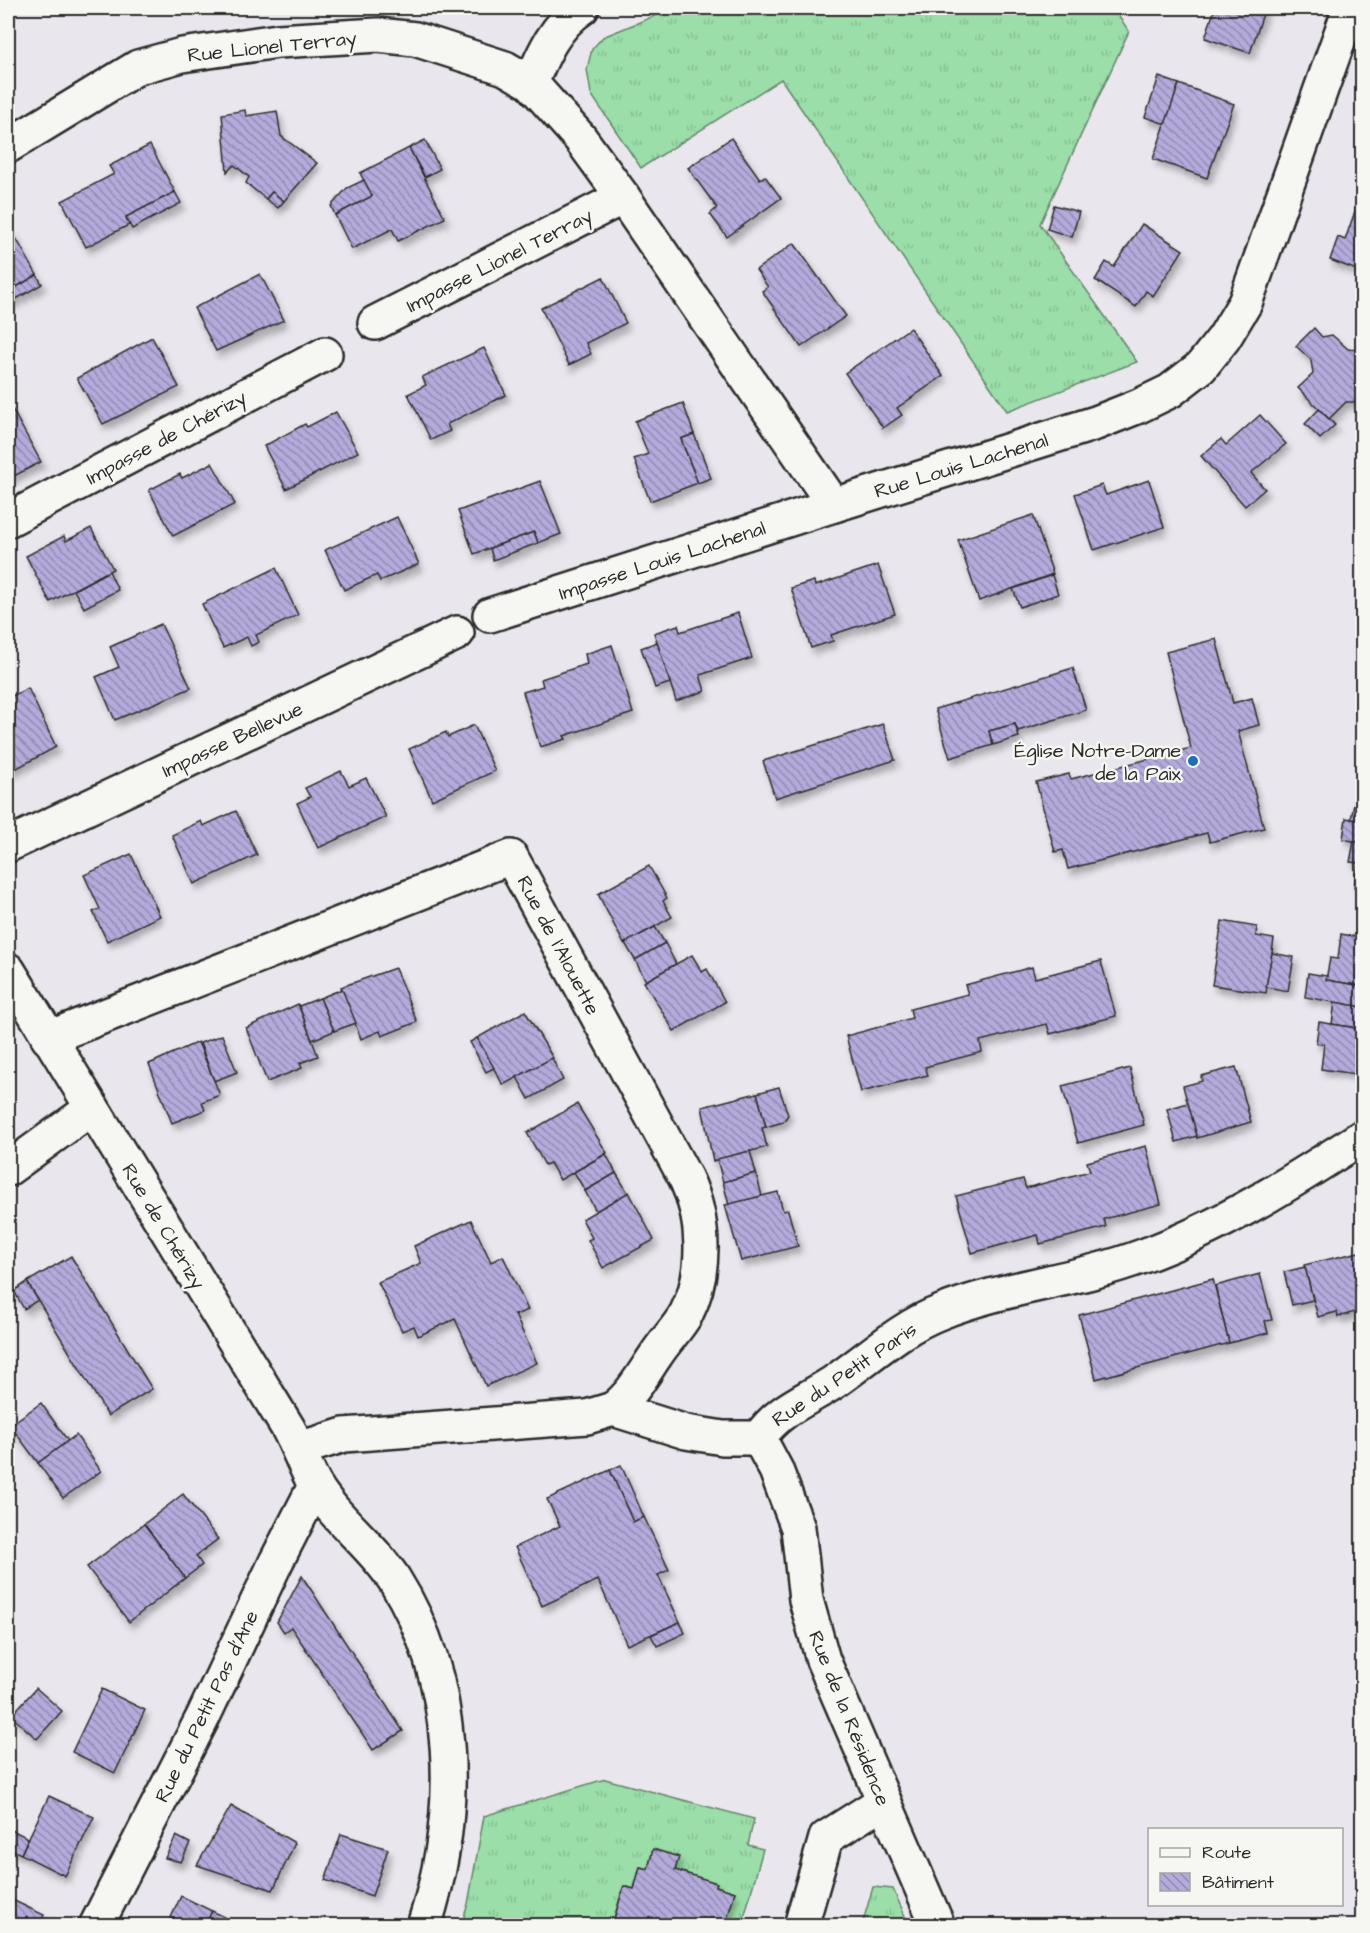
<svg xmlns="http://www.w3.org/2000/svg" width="1370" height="1933" viewBox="0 0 1370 1933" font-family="'Architects Daughter',sans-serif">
<defs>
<pattern id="grass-tufts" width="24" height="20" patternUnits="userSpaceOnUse" patternTransform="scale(1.5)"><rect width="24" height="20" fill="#9bdea9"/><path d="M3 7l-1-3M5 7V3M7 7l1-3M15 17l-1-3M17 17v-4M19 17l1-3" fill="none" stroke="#86bf92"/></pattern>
<pattern id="building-back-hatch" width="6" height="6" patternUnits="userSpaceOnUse" patternTransform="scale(1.5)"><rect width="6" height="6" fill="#b4aadb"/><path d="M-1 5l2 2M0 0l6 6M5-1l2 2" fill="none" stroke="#938bb2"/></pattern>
<filter id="shadow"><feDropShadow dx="3.5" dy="6" stdDeviation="3" flood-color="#0004"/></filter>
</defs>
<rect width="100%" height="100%" fill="#e9e7ed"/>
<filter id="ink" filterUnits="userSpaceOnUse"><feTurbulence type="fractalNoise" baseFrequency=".0167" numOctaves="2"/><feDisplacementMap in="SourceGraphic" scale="12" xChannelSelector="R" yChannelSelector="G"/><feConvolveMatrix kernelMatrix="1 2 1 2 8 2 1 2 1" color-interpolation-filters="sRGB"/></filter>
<g filter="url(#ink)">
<g fill="url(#grass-tufts)" stroke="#63846a" stroke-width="1.5">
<path d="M674,8H1113L1129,31L1040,224L1137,362L1007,411L781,79L641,168L591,94L587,69L592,49L603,37Z"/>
<path d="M605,1779L754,1819L748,1845L763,1849L742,1925H725L735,1892L716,1886V1883L675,1870L678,1857L653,1850L648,1869L640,1867L634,1889L623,1887L612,1925L461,1926L468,1904L484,1816Z"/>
<path d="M873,1887L893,1889L909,1925H862Z"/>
</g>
<g fill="url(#building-back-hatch)" stroke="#2b2b2b" stroke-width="1.5" filter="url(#shadow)">
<path d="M1215,8H1265L1250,53L1205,38Z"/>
<path d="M1159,77L1179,84L1166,124L1145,117Z"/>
<path d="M1179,84L1234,104L1207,178L1153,159Z"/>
<path d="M245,110L246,116L277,111L281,136L317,163L284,201L272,192L266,199L246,183L249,177L234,165L227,172L222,114Z"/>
<path d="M731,138L760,179L765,176L781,198L727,237L710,214L717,208L688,168Z"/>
<path d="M425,140L440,169L425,177L409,148Z"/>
<path d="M150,145L175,192L126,217L129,225L86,247L62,201L114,174L109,166Z"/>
<path d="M409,148L445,218L398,241L392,229L352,249L335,215L372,196L360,173Z"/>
<path d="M364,180L372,196L335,215L331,206L347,188Z"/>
<path d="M1362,191V272L1330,260L1338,237L1345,240Z"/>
<path d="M175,192L181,203L132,229L126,217Z"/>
<path d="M272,192L284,201L278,208L266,199Z"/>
<path d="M1054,205L1079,212L1072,237L1047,229Z"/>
<path d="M1142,224L1183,250L1153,296L1146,291L1136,307L1095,280L1106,262L1114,267Z"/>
<path d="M12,231L37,275L8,292V234Z"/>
<path d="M794,243L846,316L801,347L762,291L768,287L756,270Z"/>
<path d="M260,274L284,320L216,351L194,308Z"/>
<path d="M37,275L42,284L8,304V292Z"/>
<path d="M603,277L626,323L586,343L591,354L569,365L541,308Z"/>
<path d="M910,328L943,376L897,408L902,415L883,428L845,373Z"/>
<path d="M1314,328L1322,337L1332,335L1348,349L1362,350V402H1346L1329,419L1298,388L1313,374L1311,360L1296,346Z"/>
<path d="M152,337L179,387L103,424L77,378Z"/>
<path d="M484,348L506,395L447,424L450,431L431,440L408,394L426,385L422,377Z"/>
<path d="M683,403L694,434L681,439L698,483L650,501L634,459L648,454L635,421Z"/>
<path d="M11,407L41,462L10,478L8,475V408Z"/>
<path d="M1319,409L1335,425L1320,439L1305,424Z"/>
<path d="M336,412L358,452L286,489L264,446L305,424L307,427Z"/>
<path d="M1260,415L1286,444L1251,473L1265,489L1245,506L1201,456L1221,439L1226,445Z"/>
<path d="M694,434L711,478L698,483L681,439Z"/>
<path d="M212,463L235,504L173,536L149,490L180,474L182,478Z"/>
<path d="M1149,480L1164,527L1094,550L1075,494L1102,485L1106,495Z"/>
<path d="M540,481L561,534L538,543L534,532L474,554L458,511Z"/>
<path d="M1033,515L1053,574L979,601L958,540Z"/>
<path d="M397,517L419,564L380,581L377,575L344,590L325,550Z"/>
<path d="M91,528L113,569L50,602L26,556L64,536L66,541Z"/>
<path d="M534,532L538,543L493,560L490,548Z"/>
<path d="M878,565L895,614L831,635L833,641L811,648L791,588L814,581L815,586Z"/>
<path d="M276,568L298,615L256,635L259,642L251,646L247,637L223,648L202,604Z"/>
<path d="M109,571L118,590L84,608L74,590Z"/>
<path d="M1052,575L1058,594L1020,607L1013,589Z"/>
<path d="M738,613L752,658L700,675L705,691L676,701L654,633L678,625L680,632Z"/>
<path d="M161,624L191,688L115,720L96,677L119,667L110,647Z"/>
<path d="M1216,639L1233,703L1252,698L1259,725L1238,731L1264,828L1210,842L1207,833L1068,869L1063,850L1055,852L1036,782L1069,774L1071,779L1191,748L1166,652Z"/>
<path d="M657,642L670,683L655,688L641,648Z"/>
<path d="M612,645L633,713L564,736L566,739L540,747L523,692L543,686L541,679L587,664L585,654Z"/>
<path d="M1073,668L1086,710L1018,731L1015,724L989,731L993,745L950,758L935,709Z"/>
<path d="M28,688L56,747L8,773V698Z"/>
<path d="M883,724L895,760L775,798L763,761Z"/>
<path d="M1015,724L1019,737L993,745L989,731Z"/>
<path d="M474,725L495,771L432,800L409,749L446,732L448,737Z"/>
<path d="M341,771L349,786L366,778L386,817L318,848L297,803L310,797L305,788Z"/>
<path d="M1354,804L1362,805V821L1351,819Z"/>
<path d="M236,811L257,855L194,884L172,835L201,821L203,826Z"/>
<path d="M1346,818L1362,821V843L1343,839Z"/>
<path d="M1354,841L1362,843V889L1354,887L1358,863L1350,862Z"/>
<path d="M131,854L160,916L107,941L93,912L100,909L84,875Z"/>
<path d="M649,866L667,898L663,901L672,917L624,944L598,894Z"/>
<path d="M1222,921L1257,927L1256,936L1274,939L1266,993L1212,985Z"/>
<path d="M655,927L665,943L635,960L625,943Z"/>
<path d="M1341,934L1362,938V986L1326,980L1330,958L1338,959Z"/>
<path d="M665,943L676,964L646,981L635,960Z"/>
<path d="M1272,953L1294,957L1288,991L1266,987Z"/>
<path d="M692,955L702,972L707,969L725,1002L674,1031L644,982Z"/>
<path d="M1101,961L1116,1016L1050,1034L1047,1024L980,1041L982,1052L925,1067L928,1075L861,1092L846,1036L912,1018L910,1009L968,994L965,985L1032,967L1035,978Z"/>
<path d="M395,968L417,1022L382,1036L380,1031L361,1039L341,987Z"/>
<path d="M1308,973L1327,976L1326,980L1362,986V1007L1305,997Z"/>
<path d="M342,989L356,1023L334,1031L320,998Z"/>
<path d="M320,998L334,1031L312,1040L299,1006Z"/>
<path d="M1335,1002L1362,1007V1029L1332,1024Z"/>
<path d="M298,1004L318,1056L300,1063L302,1068L267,1082L246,1028Z"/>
<path d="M525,1011L553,1058L503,1085L477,1038Z"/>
<path d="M1319,1022L1362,1029V1075L1321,1069L1324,1044L1316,1043Z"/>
<path d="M222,1035L237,1072L214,1081L200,1043Z"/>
<path d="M477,1038L494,1068L486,1072L470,1042Z"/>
<path d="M198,1042L220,1095L202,1102L205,1110L172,1123L149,1064Z"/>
<path d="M552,1058L563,1080L529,1099L517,1077Z"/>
<path d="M1236,1067L1251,1122L1197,1138L1183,1086L1202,1081L1201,1076Z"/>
<path d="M1130,1068L1144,1125L1078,1143L1062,1086Z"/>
<path d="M779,1087L788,1115L783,1122L766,1127L757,1093Z"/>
<path d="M757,1093L766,1127L762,1128L767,1147L713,1161L702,1107Z"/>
<path d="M1188,1103L1197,1136L1176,1142L1167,1109Z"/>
<path d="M577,1104L607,1153L560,1180L550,1163L545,1165L527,1133Z"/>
<path d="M1146,1146L1161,1204L1104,1219L1106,1227L1040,1244L1038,1235L972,1253L956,1196L1023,1179L1026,1188L1090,1171L1087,1162Z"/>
<path d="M750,1151L756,1173L723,1182L717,1159Z"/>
<path d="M606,1154L616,1173L585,1191L574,1172Z"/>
<path d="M616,1173L628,1193L596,1211L585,1191Z"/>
<path d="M756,1173L762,1196L729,1205L723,1182Z"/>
<path d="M629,1192L654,1240L603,1268L588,1240L592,1238L582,1219Z"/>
<path d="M778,1192L783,1211L788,1210L798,1246L741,1261L725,1205Z"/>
<path d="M471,1220L491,1262L503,1256L528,1310L515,1315L537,1363L486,1386L455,1319L418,1336L414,1326L402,1331L378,1282L421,1263L414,1246Z"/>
<path d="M1359,1252L1362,1265V1310L1338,1317L1337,1312L1318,1317L1304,1265Z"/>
<path d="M71,1256L152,1389L108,1416L27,1282Z"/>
<path d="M1305,1267L1313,1300L1292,1305L1284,1272Z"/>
<path d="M1260,1274L1272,1320L1265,1321L1268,1333L1229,1343L1215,1286Z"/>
<path d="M1213,1279L1229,1343L1096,1379L1079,1315Z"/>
<path d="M27,1282L38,1300L24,1309L14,1291Z"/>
<path d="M41,1403L68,1441L38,1463L10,1425Z"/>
<path d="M76,1435L101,1471L63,1498L38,1463Z"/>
<path d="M621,1465L644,1517L633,1522L610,1470Z"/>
<path d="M610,1470L633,1522L644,1517L669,1570L658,1575L680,1622L627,1645L598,1580L542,1606L515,1547L560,1526L547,1499Z"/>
<path d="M183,1494L218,1539L196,1556L202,1565L185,1578L144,1524Z"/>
<path d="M144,1524L185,1578L129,1622L87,1567Z"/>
<path d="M302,1576L403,1731L373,1750L291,1627L284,1632L277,1622Z"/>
<path d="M680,1622L685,1633L657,1646L651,1635Z"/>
<path d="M36,1688L62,1711L37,1739L11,1716Z"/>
<path d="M102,1689L145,1710L115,1773L72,1752Z"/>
<path d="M49,1796L94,1817L65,1876L21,1854Z"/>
<path d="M231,1806L295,1843L273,1890L197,1865Z"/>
<path d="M8,1828L28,1838L21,1854L8,1848Z"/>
<path d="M341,1834L388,1849L372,1896L325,1880Z"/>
<path d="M176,1836L190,1843L181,1862L165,1858Z"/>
<path d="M653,1849L679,1857L675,1870L717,1883L716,1886L735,1892L725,1926H612L624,1886L634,1889L640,1867L648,1869Z"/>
<path d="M181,1896L212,1911L205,1926H167Z"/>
<path d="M8,1898L44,1915L39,1926H8Z"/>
<path d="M212,1911L225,1917L220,1926H205Z"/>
</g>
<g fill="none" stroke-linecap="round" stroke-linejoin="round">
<g stroke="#2b2b2b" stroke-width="38">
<g id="minor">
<path d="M531,83L580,138L623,197L834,505L1096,423L1139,406L1170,391L1201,367L1224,338L1245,303L1350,8"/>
<path d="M8,146L138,67L182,55L278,41L378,35L415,39L505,68L531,83C543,54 555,26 582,8"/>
<path d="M375,323L623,197"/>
<path d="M8,520L325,354"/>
<path d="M490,615L834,505"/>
<path d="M8,845L457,633"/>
<path d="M8,970L288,1428C298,1447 305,1467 315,1485C336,1520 372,1545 394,1579C459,1682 461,1812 424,1926"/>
<path d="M48,1038L511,857L686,1179C705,1219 707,1273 686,1314C678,1328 665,1341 656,1355C643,1374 632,1395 613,1409"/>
<path d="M8,1169L92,1108"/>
<path d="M759,1438L776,1470L798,1528L806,1600L823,1660L938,1926"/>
<path d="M299,1449L344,1435L587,1417L613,1409L686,1432L723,1438H759C778,1409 807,1400 834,1382C869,1358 901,1327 941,1312C1006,1286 1077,1281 1143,1256C1222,1227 1292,1182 1362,1137"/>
<path d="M96,1926L203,1717L276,1562L315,1486"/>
<path d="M801,1926L826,1838L884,1801"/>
</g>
</g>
<use href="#minor" stroke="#f6f6f2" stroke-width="33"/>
</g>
</g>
<circle fill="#1f6fb2" stroke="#f6f6f2" stroke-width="2" cx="1193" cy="761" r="6"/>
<g text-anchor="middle" stroke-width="5" stroke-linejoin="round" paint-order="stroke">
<g font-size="20" fill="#2b2b2b" stroke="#f6f6f2">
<text transform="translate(272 46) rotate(-6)" y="7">Rue Lionel Terray</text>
<text transform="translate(499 260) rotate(-27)" y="7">Impasse Lionel Terray</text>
<text transform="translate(166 437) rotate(-28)" y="7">Impasse de Chérizy</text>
<text transform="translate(961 465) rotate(-17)" y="7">Rue Louis Lachenal</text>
<text transform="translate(662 560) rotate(-18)" y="7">Impasse Louis Lachenal</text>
<text transform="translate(232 739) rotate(-25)" y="7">Impasse Bellevue</text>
<text transform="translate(559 945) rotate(62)" y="7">Rue de l'Alouette</text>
<text transform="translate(164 1226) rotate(59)" y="7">Rue de Chérizy</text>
<text transform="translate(844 1374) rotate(-34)" y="7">Rue du Petit Paris</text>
<text transform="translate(206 1706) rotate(-64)" y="7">Rue du Petit Pas d'Ane</text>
<text transform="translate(850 1718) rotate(68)" y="7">Rue de la Résidence</text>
</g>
<g font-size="20" fill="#2b2b2b" stroke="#f6f6f2" text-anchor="end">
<text x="1181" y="757">Église Notre-Dame<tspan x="1181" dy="23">de la Paix</tspan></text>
</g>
</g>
<rect width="1370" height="1933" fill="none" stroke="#f6f6f2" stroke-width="30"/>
<rect x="15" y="15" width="1340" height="1903" fill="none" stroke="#2b2b2b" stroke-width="2" filter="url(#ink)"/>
<rect x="1148" y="1828" width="195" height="78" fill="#f6f6f2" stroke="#a5a5a2" stroke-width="1.5"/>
<rect x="1160" y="1848" width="30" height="9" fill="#f6f6f2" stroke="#a5a5a2" stroke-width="1.5"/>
<text x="1202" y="1858" font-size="18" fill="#2b2b2b">Route</text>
<rect x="1160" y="1873" width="30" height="18" fill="url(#building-back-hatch)" stroke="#a5a5a2" stroke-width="1.5"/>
<text x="1202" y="1888" font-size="18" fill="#2b2b2b">Bâtiment</text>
</svg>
